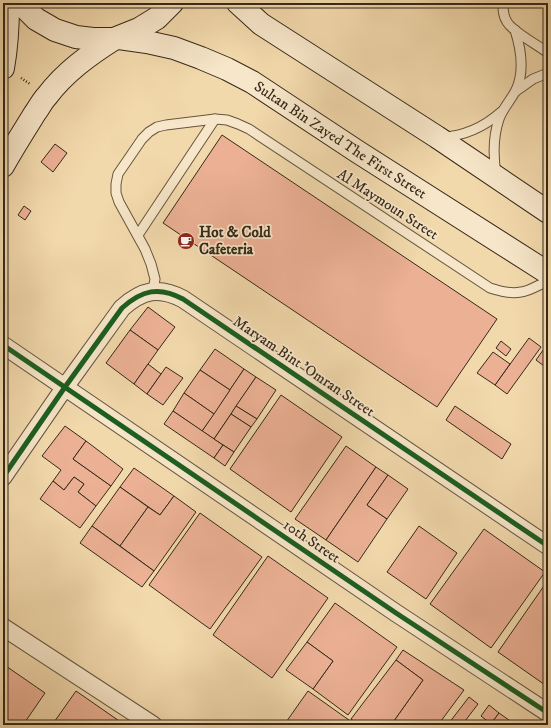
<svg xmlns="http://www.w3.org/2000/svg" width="551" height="728" viewBox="0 0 551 728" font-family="'IM FELL DW Pica',serif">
<rect width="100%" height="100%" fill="#f2d9ac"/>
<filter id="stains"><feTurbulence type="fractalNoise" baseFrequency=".005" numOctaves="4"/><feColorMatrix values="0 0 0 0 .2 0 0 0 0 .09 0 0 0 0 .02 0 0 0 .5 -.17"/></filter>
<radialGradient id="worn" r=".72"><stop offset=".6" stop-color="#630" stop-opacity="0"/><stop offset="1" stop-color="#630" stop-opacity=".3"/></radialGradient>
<g fill="#ecb195" stroke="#352919">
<path d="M222,135L497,319L437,407L163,223Z"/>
<path d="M55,144L67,153L53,172L41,162Z"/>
<path d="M24,206L31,211L25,220L18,215Z"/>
<path d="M148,307L175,327L158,350L130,330Z"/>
<path d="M130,330L158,350L134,384L106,363Z"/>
<path d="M529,338L541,347L507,394L495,385Z"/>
<path d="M501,341L511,349L506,356L496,348Z"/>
<path d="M546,346L548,347V369L536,360Z"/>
<path d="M215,349L244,369L230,390L200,370Z"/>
<path d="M493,352L510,364L495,385L477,373Z"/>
<path d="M148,364L161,374L147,394L134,384Z"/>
<path d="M166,367L183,378L163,405L147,394Z"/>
<path d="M244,369L256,377L214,439L202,431Z"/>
<path d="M200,370L230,390L214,414L184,393Z"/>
<path d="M256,377L276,390L257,419L236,406Z"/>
<path d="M184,393L214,414L202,431L173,411Z"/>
<path d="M281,395L342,437L291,512L230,469Z"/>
<path d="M236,406L257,419L251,427L231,414Z"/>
<path d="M455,406L511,444L502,459L446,420Z"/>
<path d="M173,411L223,445L214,458L164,424Z"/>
<path d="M231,414L251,427L234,452L214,439Z"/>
<path d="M65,426L86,441L73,459L111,486L96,506L78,492L84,484L74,477L64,490L53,481L61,470L42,456Z"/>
<path d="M86,441L123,469L111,486L73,459Z"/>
<path d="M223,445L234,452L225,466L214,458Z"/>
<path d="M346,446L376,467L326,540L295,519Z"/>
<path d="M376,467L388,475L367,505L387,519L358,562L326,540Z"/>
<path d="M134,468L174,496L160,515L120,487Z"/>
<path d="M388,475L408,489L387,519L367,505Z"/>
<path d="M74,477L84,484L78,492L96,506L80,528L40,499L53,481L64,490Z"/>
<path d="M120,487L148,507L120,546L92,526Z"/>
<path d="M174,496L196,512L154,571L120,546L148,507L160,515Z"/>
<path d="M200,513L262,557L210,629L149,585Z"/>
<path d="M92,526L154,571L142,587L80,543Z"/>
<path d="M419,526L457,553L426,599L387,572Z"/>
<path d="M484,529L545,572L491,648L430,604Z"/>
<path d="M268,556L328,598L272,678L213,635Z"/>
<path d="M548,580V687L498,652Z"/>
<path d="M335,603L397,647L348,715L313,689L333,661L307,642Z"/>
<path d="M307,642L333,661L313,689L286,670Z"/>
<path d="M403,650L464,690L438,725H391L423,680L396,660Z"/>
<path d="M396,660L423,680L391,725H359L351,719Z"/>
<path d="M3,664L45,693L23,725H3Z"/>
<path d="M76,691L125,725H52Z"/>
<path d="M308,691L356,725H284Z"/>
<path d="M469,697L478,704L462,725H452L449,723Z"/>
<path d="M489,705L499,713L491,724L481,716Z"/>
<path d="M499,713L516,725H490Z"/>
</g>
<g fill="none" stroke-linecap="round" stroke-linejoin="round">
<g stroke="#64553e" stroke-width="11">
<g id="service">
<path d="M503,3C503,10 503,16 507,22C513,32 538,45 548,53"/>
<path d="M516,91L533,79L548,73"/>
<path d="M442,137C465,136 484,127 501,112"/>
<path d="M496,174C493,155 493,137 499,119C503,108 511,100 516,90C525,71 521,49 515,30"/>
<path d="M138,235L215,119"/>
<path d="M153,291L155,279L151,264L145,249L119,202L116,193V184L118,174L142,139L149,132L157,127L166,125L215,119L227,120L238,124L249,129L490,288C500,291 510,294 521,292C530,291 540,284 548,281"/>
</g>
</g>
<g stroke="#64553e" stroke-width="19">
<g id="minor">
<path d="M3,345L396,613L548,713"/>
<path d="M3,477L65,387L122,308C142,290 159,286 183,299L548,546"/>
<path d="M3,627L153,725"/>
</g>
</g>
<g stroke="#352919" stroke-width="24">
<g id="secondary">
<path d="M20,3L36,19L55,30L76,37L93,39H114L139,29L157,18L172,3"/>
<path d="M238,3L261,24L437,137L548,212"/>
<path id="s1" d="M119,38L147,42L174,48L201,58L227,69L252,82L358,152L548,273"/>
<path d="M3,68C7,46 8,25 8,3"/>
<path d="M3,166C13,148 24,131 35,113C39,108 42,101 47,96C65,72 89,55 114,39"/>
</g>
</g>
<path stroke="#352919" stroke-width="2.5" stroke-dasharray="1 2" stroke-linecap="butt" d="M21,78L30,84"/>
<use href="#service" stroke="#f7e6c9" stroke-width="9"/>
<use href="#minor" stroke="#f7e6c9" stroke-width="17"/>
<use href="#secondary" stroke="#f7e6c9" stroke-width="22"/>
<g stroke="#f7e6c9" stroke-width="8">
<g id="cycleway">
<path d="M3,345L396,613L548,713"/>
<path d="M3,477L65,387L122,308C142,290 159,286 183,299L548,546"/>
</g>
</g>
<use href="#cycleway" stroke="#1b5e20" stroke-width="5"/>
</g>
<defs>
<g id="cafe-disc" transform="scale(0.9)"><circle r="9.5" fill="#8f2418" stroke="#f7e6c9"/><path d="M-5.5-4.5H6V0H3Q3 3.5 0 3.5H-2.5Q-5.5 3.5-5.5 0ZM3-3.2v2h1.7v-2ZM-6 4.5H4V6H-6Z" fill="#fff"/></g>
</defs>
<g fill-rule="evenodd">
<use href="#cafe-disc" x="186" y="241"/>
</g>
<g text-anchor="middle" stroke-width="3.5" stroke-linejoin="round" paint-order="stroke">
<g font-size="15" fill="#352919" stroke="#f7e6c9">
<text dy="5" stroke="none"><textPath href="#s1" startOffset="247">Sultan Bin Zayed The First Street</textPath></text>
<text transform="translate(388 204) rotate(33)" y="5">Al Maymoun Street</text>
<text transform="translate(304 366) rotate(34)" y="5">Maryam Bint 'Omran Street</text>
<text transform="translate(312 541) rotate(34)" y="5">10th Street</text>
</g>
<g font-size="15" font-weight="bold" fill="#352919" stroke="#f7e6c9" text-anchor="start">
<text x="199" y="237">Hot &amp; Cold<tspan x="199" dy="17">Cafeteria</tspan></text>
</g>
</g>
<rect width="551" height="728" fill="none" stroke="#f2d9ac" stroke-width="16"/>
<rect x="4" y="4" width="543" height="720" fill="none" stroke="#352919" stroke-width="2"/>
<rect x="8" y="8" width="535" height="712" fill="none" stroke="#352919"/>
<rect width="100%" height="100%" filter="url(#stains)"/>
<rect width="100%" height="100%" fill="url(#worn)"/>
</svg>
